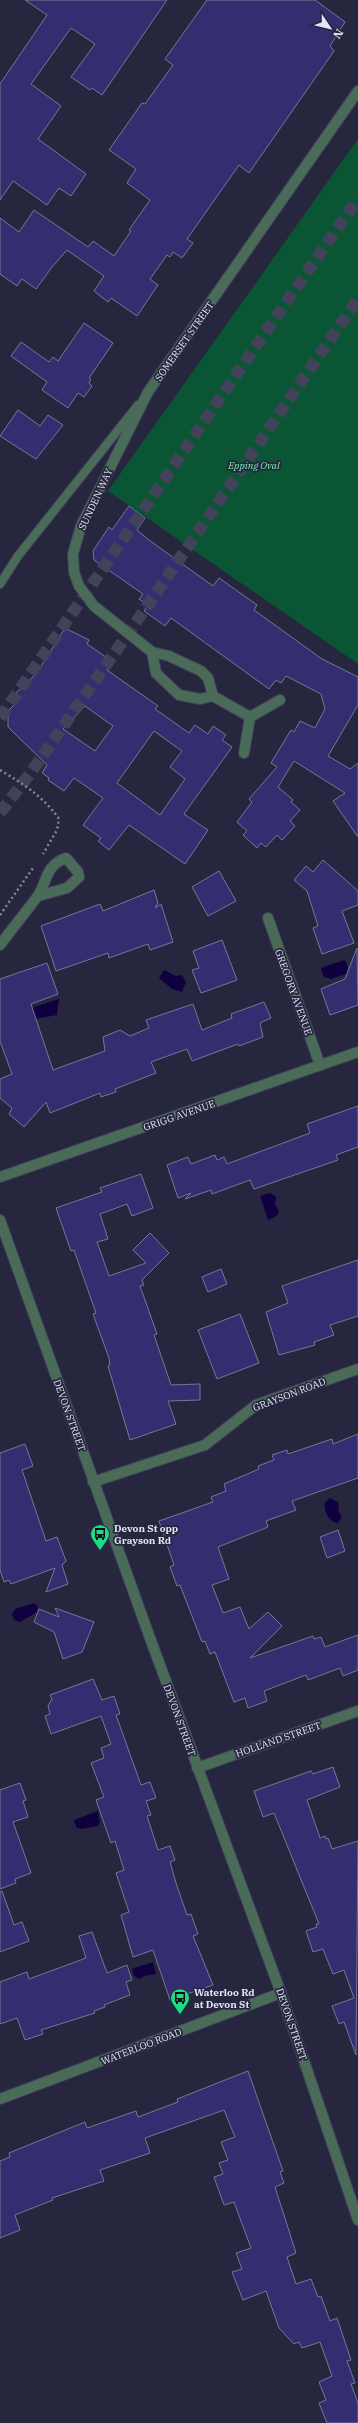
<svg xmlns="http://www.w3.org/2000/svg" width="358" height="2423" viewBox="0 0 358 2423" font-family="'IBM Plex Serif',serif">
<rect width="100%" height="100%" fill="#26263f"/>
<path fill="#0a5533" d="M358,139V664L108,491Z"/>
<g fill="#110040">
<path d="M345,960L348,968L346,974L331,979L324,977L321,969L323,967Z"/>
<path d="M164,970L176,976L182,975L186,982L182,992L172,989L159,978Z"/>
<path d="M59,999L57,1015L35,1019L31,1008Z"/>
<path d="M270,1193L276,1197L275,1204L279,1212L275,1217L268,1220L260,1196Z"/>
<path d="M330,1498L338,1502L339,1512L342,1517L338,1523C329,1522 323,1511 325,1502Z"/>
<path d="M34,1603L38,1607L37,1612L20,1622L14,1620L12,1614L15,1609Z"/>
<path d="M98,1811L100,1822L98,1826L81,1829L76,1827L74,1820Z"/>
<path d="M153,1962L156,1974L144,1976L140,1979L134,1976L132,1969Z"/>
</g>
<g fill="#342e71" stroke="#767794" fill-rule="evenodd">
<path d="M25,0H167L102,95L92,88L90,90L71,77L95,44L71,28L31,84L61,106L38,139L86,174L71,196L59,188L47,205L13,181L0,200V84L47,15Z"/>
<path d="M207,0H315L345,22L330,46L334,51L249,173L239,165L187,239L193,243L182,258L173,252L170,257L167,255L150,279L158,285L137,316L111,298L108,302L94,291L104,276L67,250L52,267L36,289L22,279L17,286L0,274V218L19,232L34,210L88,247L93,241L114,256L131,231L129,230L150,200L127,183L136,169L109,150L142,103L145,104L173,65L165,59Z"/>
<path d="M84,323L113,343L89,378L91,379L89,383L92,386L84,397L78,393L68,408L42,390L47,382L11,356L21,342L49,362L53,357L58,361Z"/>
<path d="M18,410L40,426L48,415L63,425L36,459L0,436Z"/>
<path d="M129,506L145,518L137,530L149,540L213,586L219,578L257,605L254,610L322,659L358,677V705L328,756L350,769L358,763V837L333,801L345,793L294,761L278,787L293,800L291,802L300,810L290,821L295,826L282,840L277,835L266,847L261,843L257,848L243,835L247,831L237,822L252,802L249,799L277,767L271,763L291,730L294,732L300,721L315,728L325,709L321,694L286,676L281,683L276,680L269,689L171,618L165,626L144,611L148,605L139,599L143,594L94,560L93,551L109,527L112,530Z"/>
<path d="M65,628L89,640L87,644L113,662L107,670L158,706L155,709L189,733L195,725L208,734L213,726L226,735L222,740L232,747L184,814L208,830L185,864L129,825L109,850L98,841L101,838L83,825L103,798L74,778L64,791L48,780L49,778L42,773L47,765L8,727V711L21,698L16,693L36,674ZM85,706L113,726L95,751L63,729ZM154,731L182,751L170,767L185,779L160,815L117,783Z"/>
<path d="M323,860L358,891V905L342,911L354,943L322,954L313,928L318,926L307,891L294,880L306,866L313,872Z"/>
<path d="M219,871L236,901L208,916L192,887Z"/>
<path d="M154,890L158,903L155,908L161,904L173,942L150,950L148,944L109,958L108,953L56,971L41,926L100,904L103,911Z"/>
<path d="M222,940L237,980L201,993L192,970L199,968L193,951Z"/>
<path d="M357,948L358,1005L330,1015L321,989L345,979Z"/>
<path d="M47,963L58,994L31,1004L53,1070L105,1051L103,1037L120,1030L130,1036L149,1028L146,1020L193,1004L202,1030L232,1018L231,1014L264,1002L271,1018L260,1023L263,1037L239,1046L238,1044L192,1061L187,1049L151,1062L156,1073L115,1089L116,1092L101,1097L100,1093L50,1113L46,1102L24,1127L9,1114L12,1108L0,1098V1079L12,1074L0,1041V979Z"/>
<path d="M358,1106V1147L336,1155L338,1160L254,1189L250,1180L212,1194L211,1190L185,1199L191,1193L178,1198L167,1165L188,1157L191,1164L215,1155L217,1160L224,1157L227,1164L310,1133L307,1124Z"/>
<path d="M141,1174L153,1208L132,1216L127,1204L100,1214L108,1239L97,1242L109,1276L146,1263L133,1250L150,1233L169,1253L142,1280L144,1285L140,1286L157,1334L154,1335L171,1385L200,1384V1400L168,1401L176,1424L130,1440L108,1366L110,1365L109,1358L93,1314L96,1313L74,1250L71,1251L56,1208L102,1192L100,1188Z"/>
<path d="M358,1260V1316L330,1325L334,1335L314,1342L315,1345L279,1355L266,1312L288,1303L282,1286Z"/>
<path d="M221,1269L227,1284L208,1292L202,1277Z"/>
<path d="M240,1314L259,1363L217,1379L198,1330Z"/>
<path d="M358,1434V1478L292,1501L296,1510L266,1521L268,1527L218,1547L229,1579L212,1585L223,1613L240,1607L249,1629L268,1612L282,1626L250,1658L313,1636L314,1639L321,1637L325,1647L358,1635V1670L343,1676L340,1668L308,1680L306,1675L264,1691L267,1701L248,1708L245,1698L234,1702L215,1652L210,1654L205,1641L202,1642L180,1585L177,1586L170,1567L174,1565L159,1521L213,1502L211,1497L226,1491L224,1484L259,1469L258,1466L274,1460L272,1455L287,1450L288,1454L332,1439L333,1444Z"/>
<path d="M25,1444L33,1466L22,1470L46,1541L57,1537L66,1561L62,1565L68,1584L46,1592L55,1568L11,1584L9,1580L4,1582L0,1570V1453Z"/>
<path d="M338,1530L345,1551L327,1558L320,1537Z"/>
<path d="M55,1608L94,1622L82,1652L63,1659L54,1632L34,1622L39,1609L59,1617Z"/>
<path d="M93,1679L102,1700L114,1696L120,1714L116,1715L141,1785L150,1782L156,1798L146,1801L151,1815L147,1816L158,1850L170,1846L175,1860L170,1862L176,1883L187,1915L191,1914L198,1934L193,1936L213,1985L170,2000L153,1950L133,1957L121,1915L129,1912L116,1873L124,1870L115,1841L111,1843L96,1800L104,1797L91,1763L104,1758L101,1748L111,1744L101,1716L51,1734L45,1716L50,1714L48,1706L52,1699L50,1695Z"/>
<path d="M333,1767L340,1787L307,1800L320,1838L325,1836L326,1839L328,1838L332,1849L358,1841L356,2055L344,2022L339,2024L332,2006L354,1998L344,1970L333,1974L323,1949L313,1952L306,1931L317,1927L316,1924H319L274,1813L263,1817L254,1791L311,1771L313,1774Z"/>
<path d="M20,1783L26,1800L23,1801L28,1817L13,1822L31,1873L15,1879L16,1883L0,1889V1790Z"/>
<path d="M2,1891L14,1925L22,1922L29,1941L0,1952V1892Z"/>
<path d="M92,1932L107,1973L127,1965L132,1980L126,1982L130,1995L104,2005L105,2007L94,2011L95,2013L41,2030L43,2034L25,2040L17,2018L0,2024V1982L27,1972L29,1979L86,1958L79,1936Z"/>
<path d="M248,2071L283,2171L280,2172L284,2183L275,2187L296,2253L287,2257L296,2284L311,2279L318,2297L321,2296L330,2321L337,2318L351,2360L347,2361L355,2383L351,2384L358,2403V2423H327L319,2403L326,2400L319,2382L332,2376L320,2342L302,2348L299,2342L294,2344L279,2328L266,2291L243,2300L232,2272L242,2269L236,2253L251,2248L234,2202L224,2205L214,2177L223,2174L219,2163L228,2160L221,2142L235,2137L224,2110L145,2138L150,2153L100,2170L104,2181L52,2198L53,2200L15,2215L20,2230L0,2238V2161L10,2157L9,2153L85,2122L87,2128L136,2111L138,2117L178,2102L177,2099Z"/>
</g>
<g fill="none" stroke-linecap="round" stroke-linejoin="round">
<g stroke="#42425a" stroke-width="12" stroke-dasharray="12 6" stroke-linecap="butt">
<path d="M0,718L358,198"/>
<path d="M0,813L32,771L132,628L358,299"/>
</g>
<g stroke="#404158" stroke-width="10">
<path id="lane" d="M0,584L18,556L138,405"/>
</g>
<g stroke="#404158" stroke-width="12">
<g id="street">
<path d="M152,652L156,673L179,695L200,699L213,696L208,678L201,671L169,656L152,652L94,606L79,586L74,572L73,554L81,526L148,392L358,91"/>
<path d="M213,696L250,717L280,700"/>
<path d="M244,753L250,717"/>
<path d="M268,918L320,1065"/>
<path d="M0,945C12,929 25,913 37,897C48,882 44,866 66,858L78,872L79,877L67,888L38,896"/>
<path d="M0,1177L358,1052"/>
<path d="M0,1220L150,1638L281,1993L358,2220"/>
<path d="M93,1482L205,1445L256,1405L358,1369"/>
<path d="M197,1768L358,1711"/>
<path d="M0,2099L281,1993"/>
</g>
</g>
<g stroke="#86869b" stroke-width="2.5" stroke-dasharray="2 3" stroke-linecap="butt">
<path d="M0,770C23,784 43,796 59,819L57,830L43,854"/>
<path d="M0,915L33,868"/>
</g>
<use href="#lane" stroke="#4a6b57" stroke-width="8"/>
<use href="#street" stroke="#4a6b57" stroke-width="10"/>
</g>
<defs>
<g id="bus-pin" transform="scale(1)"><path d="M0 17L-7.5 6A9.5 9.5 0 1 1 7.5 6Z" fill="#1dd988" stroke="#26263f"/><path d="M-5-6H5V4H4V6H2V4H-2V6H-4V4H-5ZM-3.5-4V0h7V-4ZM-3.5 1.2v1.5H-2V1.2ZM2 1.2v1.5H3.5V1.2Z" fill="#111"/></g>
</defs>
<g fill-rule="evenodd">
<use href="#bus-pin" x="100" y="1534"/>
<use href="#bus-pin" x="180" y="1998"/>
</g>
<g text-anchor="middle" stroke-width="3.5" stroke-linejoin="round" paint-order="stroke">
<g font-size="10" fill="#e3e4f5" stroke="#26263f">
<text transform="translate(184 341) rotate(-55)" y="4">SOMERSET STREET</text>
<text transform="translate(95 499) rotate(-65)" y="4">SUNDEN WAY</text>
<text transform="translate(294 992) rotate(70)" y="4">GREGORY AVENUE</text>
<text transform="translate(179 1115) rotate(-19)" y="4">GRIGG AVENUE</text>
<text transform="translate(289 1394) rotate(-21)" y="4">GRAYSON ROAD</text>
<text transform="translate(70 1415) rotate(70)" y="4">DEVON STREET</text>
<text transform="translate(180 1720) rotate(70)" y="4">DEVON STREET</text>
<text transform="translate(278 1739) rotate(-19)" y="4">HOLLAND STREET</text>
<text transform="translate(292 2024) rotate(71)" y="4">DEVON STREET</text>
<text transform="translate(141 2046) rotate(-21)" y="4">WATERLOO ROAD</text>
</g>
<g font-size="10" font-style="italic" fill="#79eead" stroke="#26263f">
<text x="254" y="469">Epping Oval</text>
</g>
<g font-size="10" font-weight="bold" fill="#e3e4f5" stroke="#26263f" text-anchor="start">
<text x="114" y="1532">Devon St opp<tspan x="114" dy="12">Grayson Rd</tspan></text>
<text x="194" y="1996">Waterloo Rd<tspan x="194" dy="12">at Devon St</tspan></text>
</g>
</g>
<g transform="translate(330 28) rotate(125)" stroke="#26263f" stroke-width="3" paint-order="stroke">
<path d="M0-3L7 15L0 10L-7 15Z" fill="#e3e4f5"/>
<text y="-6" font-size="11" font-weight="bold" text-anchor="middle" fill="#e3e4f5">N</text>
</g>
</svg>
